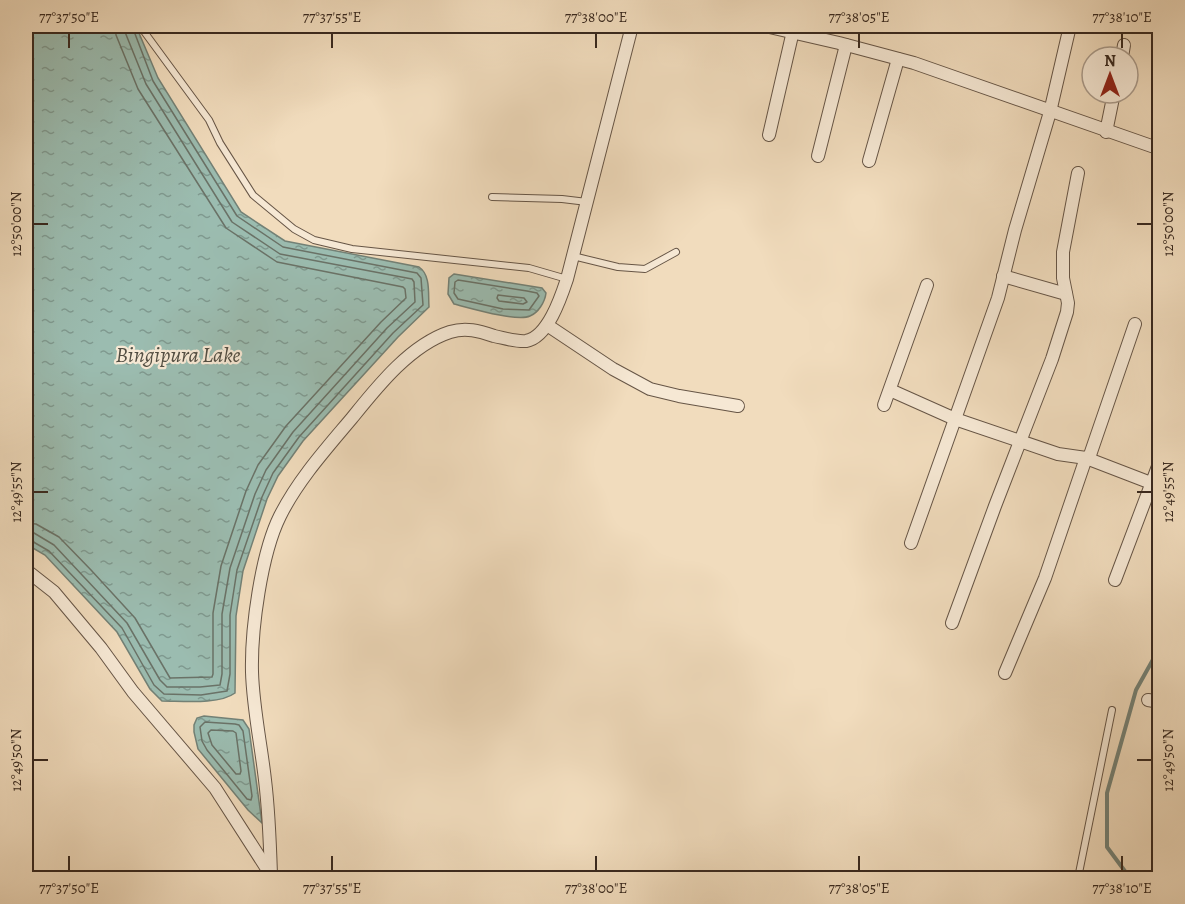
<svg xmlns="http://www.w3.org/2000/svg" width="1185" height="904" viewBox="0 0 1185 904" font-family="Alegreya,serif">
<defs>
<pattern id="water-ripples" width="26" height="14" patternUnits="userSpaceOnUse" patternTransform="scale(1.5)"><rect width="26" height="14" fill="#9bbcb0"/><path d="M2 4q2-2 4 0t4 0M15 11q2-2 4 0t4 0" fill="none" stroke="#7f998f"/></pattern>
</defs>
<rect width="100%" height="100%" fill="#f1dcbd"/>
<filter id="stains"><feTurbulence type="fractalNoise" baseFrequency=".00333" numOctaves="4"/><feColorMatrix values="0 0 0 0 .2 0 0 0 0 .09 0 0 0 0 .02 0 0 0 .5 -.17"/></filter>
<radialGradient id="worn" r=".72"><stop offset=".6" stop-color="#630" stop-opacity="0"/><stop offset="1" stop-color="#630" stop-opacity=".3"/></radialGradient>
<g fill="url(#water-ripples)" stroke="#738176" stroke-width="1.5">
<path d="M26,26H136L158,78L241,212L285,241L419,267C431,275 428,294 429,307L398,337L303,441L278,476L267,499L243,571L236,616L235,693C219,705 182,701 162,701L150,689L117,632L45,555L26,544Z"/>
<path d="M454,274L542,288L546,293C545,302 538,313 530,316C517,322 470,308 454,304L448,294L449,278Z"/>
<path d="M204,716L243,720L249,729L262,823L248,810L198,749L194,732V725L197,718Z"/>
</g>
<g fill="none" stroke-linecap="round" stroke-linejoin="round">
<g stroke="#6a7267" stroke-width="1.5">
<path d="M458,280L527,291L537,293L539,296L529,310L503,309L458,299L454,293L455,282Z"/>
<path d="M498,295L524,298L527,302L523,304L499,301L497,298Z"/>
<path d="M26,523L36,524L59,537L91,570L135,618L170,678L212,677L213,674V613L221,566L246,491L258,465L286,426L381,322L406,298L405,289L403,287L277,262L226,228L138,89L116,35L115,26"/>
<path d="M26,532L34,533L54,545L127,623L160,680L167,687H200L220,685L222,674V614L230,568L255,494L266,470L293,432L387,328L415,302L414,282L412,279L280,254L232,222L146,84L125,32L124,26"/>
<path d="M26,539L30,540L49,551L122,628L154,685L164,694L201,695L227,691L230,674V615L237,570L262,497L273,473L299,437L393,333L423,305L421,278L417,273L283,247L237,216L153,81L132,26"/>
<path d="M205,722L235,724L239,725L243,731L252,796L251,800L247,799L207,750L202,741L200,727Z"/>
<path d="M211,730L233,731L236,733L241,771L240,774H236L212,745L208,733Z"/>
</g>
<path stroke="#738176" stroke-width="4" d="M1130,878L1107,847V793L1136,690L1160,647"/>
<g stroke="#665546" stroke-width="8">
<g id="lane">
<path d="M140,26L209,120L220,143L253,195L294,229L314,240L352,249L529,268L567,279"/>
<path d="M492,197L562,199L587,202"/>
<path d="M573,256L618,267L645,269L676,252"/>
<path d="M1078,878L1112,710"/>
</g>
</g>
<g stroke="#665546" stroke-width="14">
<g id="street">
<path d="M765,26L839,43L914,63L1160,149"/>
<path d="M1122,57L1124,45"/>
<path d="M1106,132L1114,93"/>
<path d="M769,135L793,31"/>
<path d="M818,156L846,45"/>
<path d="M869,161L898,59"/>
<path d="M1003,276L1066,294"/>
<path d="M547,325L613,369L650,389L679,396L738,406"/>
<path d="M890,390L955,419L1058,454L1086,458L1151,483"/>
<path d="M884,405L927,285"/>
<path d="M911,543L998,298L1015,230L1050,112L1070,26"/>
<path d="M26,570L54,592L101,648L133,692L215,788L269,872"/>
<path d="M1115,580L1160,461"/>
<path d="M952,623L995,506L1052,359L1067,312L1068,303L1063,278V252L1078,173"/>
<path d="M1005,673L1045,578L1086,458L1090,455L1135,324"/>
<path d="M1148,700L1160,702"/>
<path d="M271,875C270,844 269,812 265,780C261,744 253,708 252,672C251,630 261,554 280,516C298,480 326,449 352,418C377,387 410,345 450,332C466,327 479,331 494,336C504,338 516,342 526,341C548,337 561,297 567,279L632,26"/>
</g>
</g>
<use href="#lane" stroke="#f6e8d4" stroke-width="6"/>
<use href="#street" stroke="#f6e8d4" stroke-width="12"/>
</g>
<path fill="none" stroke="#38281e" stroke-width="2" d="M69,33V48M332,33V48M596,33V48M859,33V48M1122,33V48M33,224H48M1137,224H1152M33,492H48M1137,492H1152M33,760H48M1137,760H1152M69,856V871M332,856V871M596,856V871M859,856V871M1122,856V871"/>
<g text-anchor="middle" stroke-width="4.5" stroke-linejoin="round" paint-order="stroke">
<g font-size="22" font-style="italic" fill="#514d42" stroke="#f6e8d4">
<text x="178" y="362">Bingipura Lake</text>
</g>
</g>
<rect width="1185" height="904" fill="none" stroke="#f1dcbd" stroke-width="66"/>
<g transform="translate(1110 75)"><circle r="28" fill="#f6e8d4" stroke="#aa9b8b" stroke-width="1.5"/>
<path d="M0-4.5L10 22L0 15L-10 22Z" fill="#8f2418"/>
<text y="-9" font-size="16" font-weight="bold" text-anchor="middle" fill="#38281e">N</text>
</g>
<rect x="33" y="33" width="1119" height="838" fill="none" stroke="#38281e" stroke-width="2"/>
<g font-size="15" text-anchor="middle" fill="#38281e">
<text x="69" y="22">77°37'50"E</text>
<text x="332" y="22">77°37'55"E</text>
<text x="596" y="22">77°38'00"E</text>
<text x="859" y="22">77°38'05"E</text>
<text x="1122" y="22">77°38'10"E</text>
<text transform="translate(16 224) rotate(-90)" y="5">12°50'00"N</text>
<text transform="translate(1168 224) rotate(-90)" y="5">12°50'00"N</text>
<text transform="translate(16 492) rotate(-90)" y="5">12°49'55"N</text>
<text transform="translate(1168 492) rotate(-90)" y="5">12°49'55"N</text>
<text transform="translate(16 760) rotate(-90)" y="5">12°49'50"N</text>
<text transform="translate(1168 760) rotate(-90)" y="5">12°49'50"N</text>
<text x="69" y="893">77°37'50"E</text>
<text x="332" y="893">77°37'55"E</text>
<text x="596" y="893">77°38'00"E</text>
<text x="859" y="893">77°38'05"E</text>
<text x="1122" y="893">77°38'10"E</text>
</g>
<rect width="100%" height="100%" filter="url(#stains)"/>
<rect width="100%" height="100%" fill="url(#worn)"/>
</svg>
